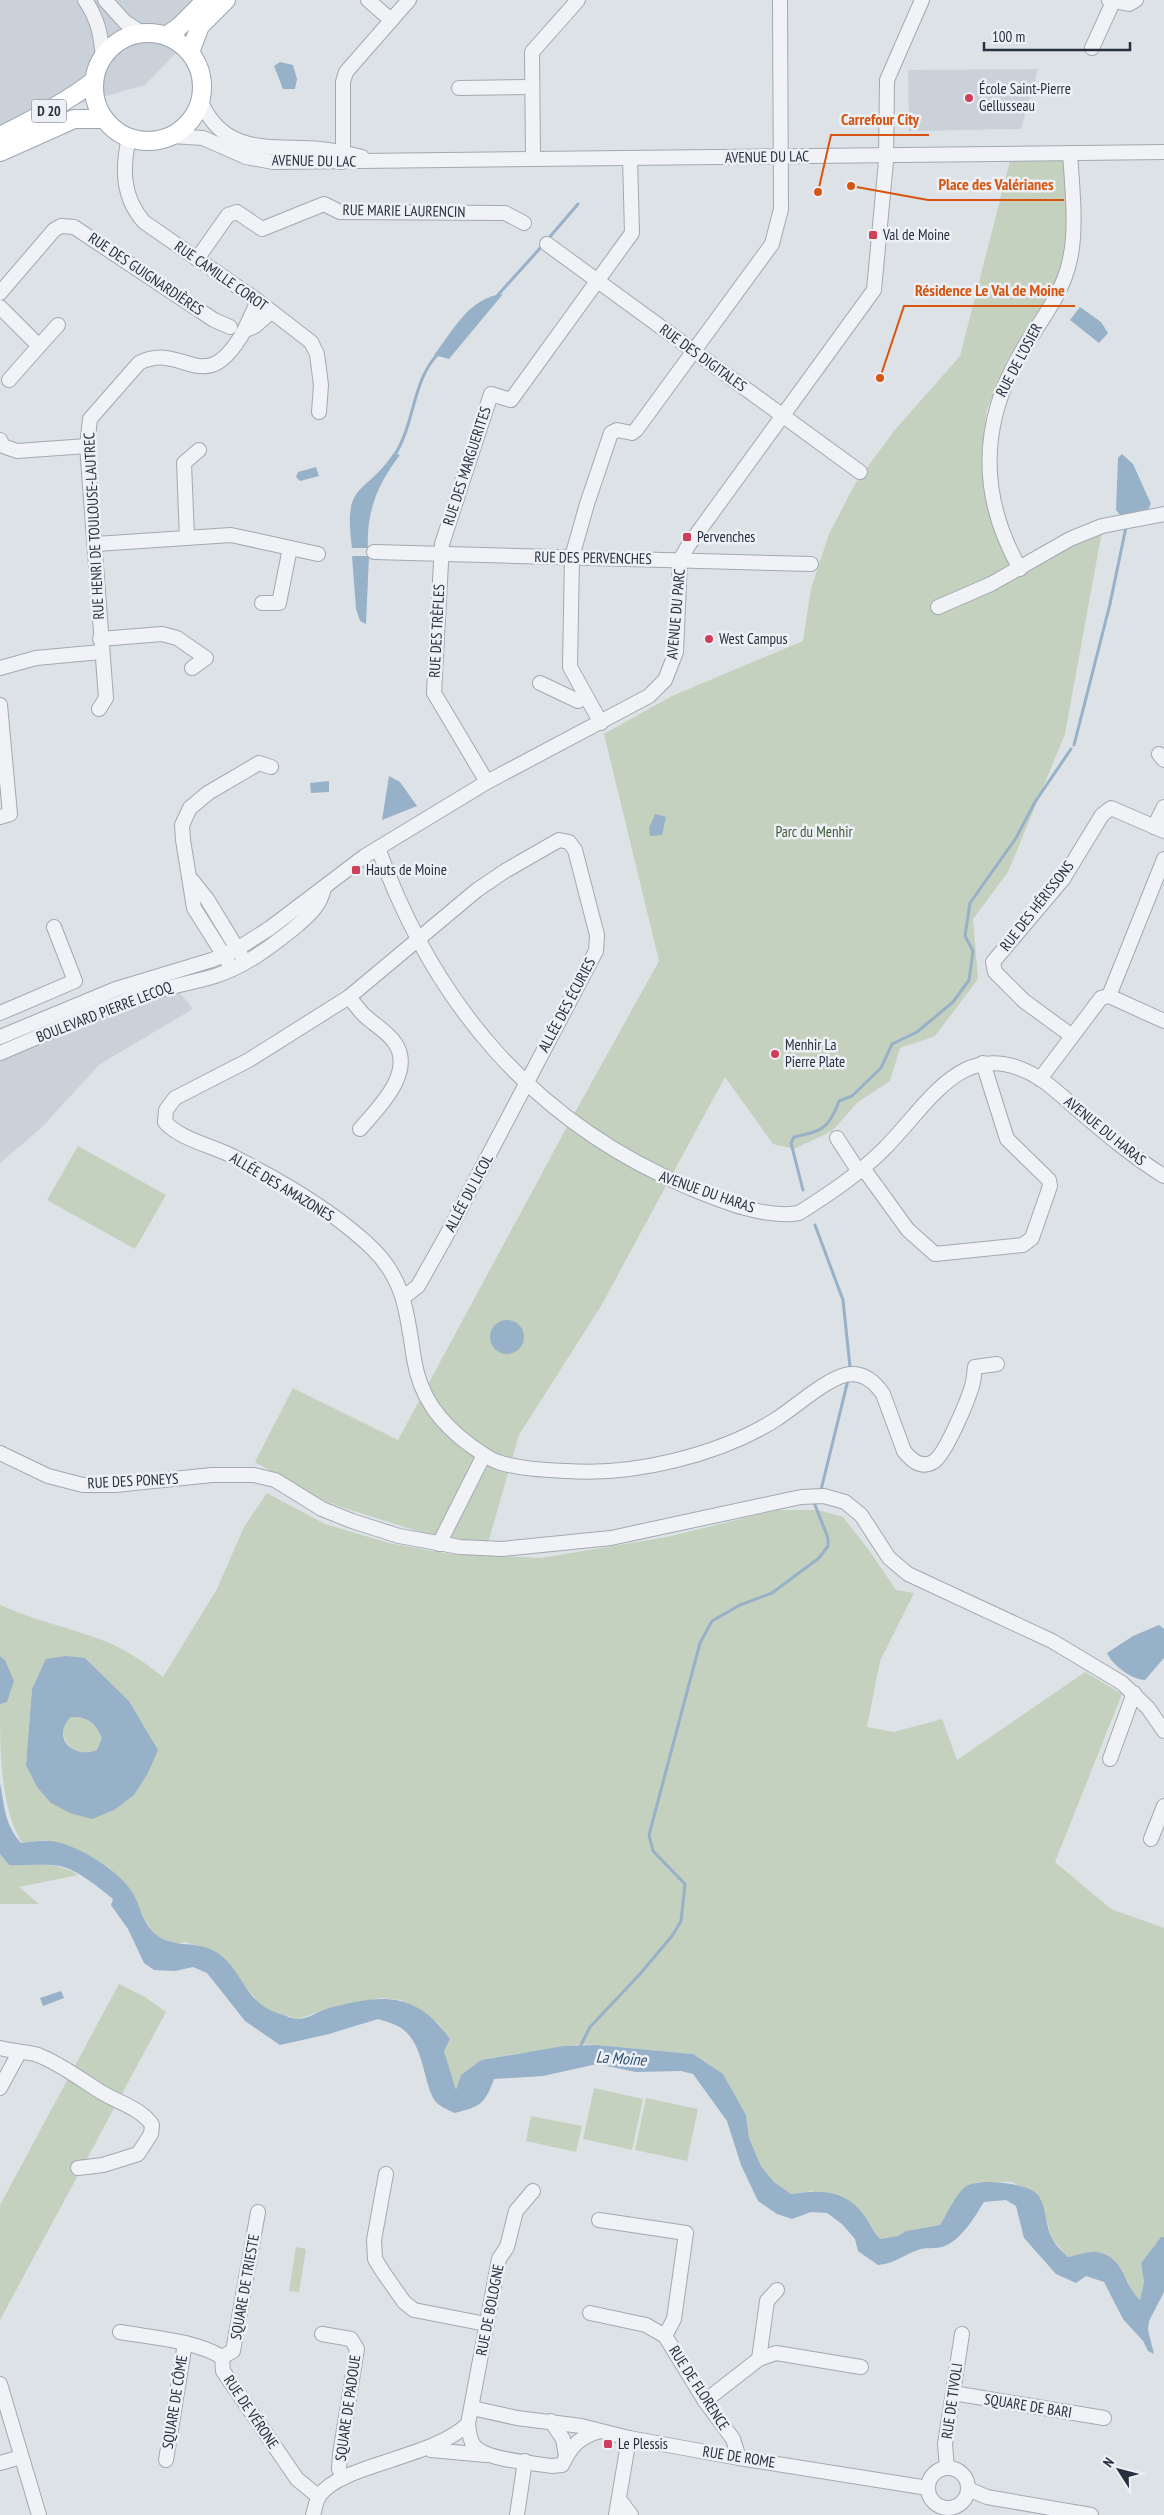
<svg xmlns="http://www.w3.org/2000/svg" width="1164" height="2515" viewBox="0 0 1164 2515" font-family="'PT Sans Narrow',sans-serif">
<rect width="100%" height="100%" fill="#dde2e7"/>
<g fill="#cbd1d9">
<path d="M0,0H227L145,85L0,126Z"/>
<path d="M1038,69L1021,129L909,131L908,70Z"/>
<path d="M166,976L193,1009L100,1064L40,1129L0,1163V1046Z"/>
</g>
<g fill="#c4d1be" fill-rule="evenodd">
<path d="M1066,159L1068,211L1064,261L1053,288L1007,360L986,412L982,461L991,520L1018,576L1024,575L1072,544L1102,531L1065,734L1008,872L973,919L978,979L935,1036L900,1048L890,1081L858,1102L832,1131L794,1149L773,1144L725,1077L601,1306L519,1435L488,1543L433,1536L341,1507L314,1497L255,1462L293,1388L398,1440L568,1125L659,961L604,734L672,696L803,641L811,589L829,534L855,484L894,431L960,356L1010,161Z"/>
<path d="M78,1146L166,1195L135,1249L47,1200Z"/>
<path d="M267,1493L325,1524L389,1543L450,1554L541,1558L667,1537L777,1510H818L843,1517L871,1553L896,1590L914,1593L880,1661L867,1727L894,1732L942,1719L957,1760L1085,1672L1122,1694L1055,1862L1111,1909L1164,1928V2237H1161L1141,2263L1144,2282L1140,2300L1132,2293L1128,2281L1095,2252L1068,2257L1052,2239L1040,2197L1012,2182H979L966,2186L953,2202L940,2225L906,2231L898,2236L880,2239L861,2211L812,2191L791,2194L774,2182L761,2166L749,2138L746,2115L723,2074L693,2054L583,2044L502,2056L481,2060L461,2075L456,2091L444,2051L450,2039L438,2023L401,2000L381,1998L326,2009L298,2019L266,2010L244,1986L220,1955L186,1942L172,1944L157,1936L151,1930L136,1902L110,1868L76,1849L45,1840L22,1843C0,1807 0,1750 0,1704L7,1702L5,1660L0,1656V1605C35,1621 72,1628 107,1642C127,1650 147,1664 163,1677L217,1589L244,1527ZM85,1658L129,1701L158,1750L26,1764L32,1689Z"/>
<path d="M71,1717C88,1717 95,1722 102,1738L97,1750L88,1753H76C64,1742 57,1730 71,1717Z"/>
<path d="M0,1854L9,1865C32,1865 58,1861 78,1875L19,1887L39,1904H0Z"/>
<path d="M119,1984L145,1997L166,2012L0,2320V2205Z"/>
<path d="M594,2088L643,2099L632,2150L583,2139Z"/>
<path d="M646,2098L698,2109L687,2161L635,2150Z"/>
<path d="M531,2116L582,2126L576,2152L526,2141Z"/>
<path d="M296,2247L306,2249L299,2292L289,2291Z"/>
</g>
<g fill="#97b1c8" fill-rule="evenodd">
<path d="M280,62L293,65L297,79L295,89H283L274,66Z"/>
<path d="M503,294L449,359L434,355C453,331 469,297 503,294Z"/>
<path d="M1080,307L1101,322L1108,333L1099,343L1070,320Z"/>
<path d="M394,453L400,455C378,483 366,512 368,548H352C343,480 363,498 394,453Z"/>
<path d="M1122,454L1133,464L1151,504L1148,509L1120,515L1116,510L1118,458Z"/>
<path d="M316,467L319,476L300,481L296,477L298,472Z"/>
<path d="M352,556H369L366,624L360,621L356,609Z"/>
<path d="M389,776L400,782L417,806L382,820Z"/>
<path d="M329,781V792L311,793L310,783Z"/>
<path d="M655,814L666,817L662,835L650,836L649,828Z"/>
<circle cx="507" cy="1337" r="17"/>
<path d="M1159,1625L1164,1629V1658L1145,1680C1132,1680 1112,1665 1107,1653L1133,1636Z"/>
<path d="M0,1656L5,1660L14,1681L7,1702L0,1704Z"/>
<path d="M66,1656L85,1658L129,1701L158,1750L148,1773L134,1795L114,1810L92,1819L70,1813L51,1803L37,1787L26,1765L32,1689L46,1659ZM71,1717C88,1717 95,1722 102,1738L97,1750C72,1760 51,1736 71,1717Z"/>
<path d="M0,1783C5,1808 4,1823 21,1843C31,1842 41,1840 51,1841C76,1844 116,1869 130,1889C140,1902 141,1920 153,1932C173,1951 197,1938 219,1954C244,1972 244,2003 280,2014C285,2015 292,2019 298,2019C307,2019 317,2012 326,2009C380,1995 414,1989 450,2039L444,2051L456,2090L461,2075L481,2060L564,2046L596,2045L693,2054L723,2074L746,2115L749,2138L761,2166L774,2182L791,2194C817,2190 841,2189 860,2210C868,2219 872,2230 880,2239L898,2236L906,2231L940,2225C947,2214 955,2195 965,2187C977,2177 1029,2183 1038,2195C1047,2207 1045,2227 1053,2240C1056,2246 1063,2252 1068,2257C1076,2256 1088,2251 1096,2252C1125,2256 1123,2285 1140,2300L1144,2282L1141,2263L1161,2237H1164V2292L1149,2321L1148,2330L1154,2354L1148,2351L1143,2341L1123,2319L1104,2282L1086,2276L1076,2283L1056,2274L1024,2238L1016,2206L1006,2200L984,2202C974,2218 961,2241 942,2247C934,2249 926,2247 918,2250C904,2255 893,2264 878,2265L858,2251L855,2239L842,2224L827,2213L811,2212L792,2219L777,2214L758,2201L741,2165L727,2121L693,2074L681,2071L636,2072L597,2064L543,2076L494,2079C485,2104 480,2107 454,2113C449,2110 441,2107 437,2103C424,2090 425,2049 406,2032C400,2025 387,2022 378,2019L329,2034L280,2045L245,2021L207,1973L193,1967L175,1971L154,1970L144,1963L128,1929L111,1905L113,1899C98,1887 78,1870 60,1866C44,1863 25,1866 9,1865L0,1854Z"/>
<path d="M61,1991L64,1998L43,2006L40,1998Z"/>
</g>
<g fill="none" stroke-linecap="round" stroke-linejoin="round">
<g stroke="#97b1c8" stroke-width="3">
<path d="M548,239L578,204"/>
<path d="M497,296L543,245"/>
<path d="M394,456C415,425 412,379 439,353"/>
<path d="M1074,745L1110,604L1126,527"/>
<path d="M803,1190L791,1143L794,1137C822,1131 829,1129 839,1101L852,1096L881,1068L892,1044L917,1032L953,1002L969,980L973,951L965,936L970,903L1016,838L1035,802L1071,749"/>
<path d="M815,1225L843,1300L850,1367"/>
<path d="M821,1490L848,1380"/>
<path d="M580,2047L590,2027L640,1974L672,1936L681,1921L685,1884L653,1851L649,1835L700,1643L712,1621L740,1605L772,1593L819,1558L828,1546V1538L815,1505"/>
</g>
<g stroke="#a2a9b1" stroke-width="16">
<g id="minor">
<path d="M85,0C98,19 101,35 103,58"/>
<path d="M105,0L125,22L142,33"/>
<path d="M368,0L391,20"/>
<path d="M1109,0L1129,4L1136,0"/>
<path d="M1092,48L1113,2"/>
<path d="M459,88L532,87"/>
<path d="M201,102C225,156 270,145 320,149C334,150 348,154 362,157"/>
<path d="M171,136L203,138L246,157L273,162L1164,152"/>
<path d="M129,138C122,168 122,197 144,222L258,301L311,342L317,354L321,385L319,412"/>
<path d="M533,158L532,52L578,0"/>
<path d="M341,162L343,148V82L346,72L409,0"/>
<path d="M547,244L860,472"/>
<path d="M197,259L228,215L237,212L262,229L324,204L340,212L505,213L524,223"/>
<path d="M0,293L54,230L61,226L74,227L214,320L230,327"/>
<path d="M258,301L244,331L255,326L271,312"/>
<path d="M0,307L39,346L9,380"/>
<path d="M39,346L58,325"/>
<path d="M0,440L3,446L17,451L87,446"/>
<path d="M187,538L184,463L199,450"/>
<path d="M96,544L231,535L318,554"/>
<path d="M374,552L811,564"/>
<path d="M1020,569C977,493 980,419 1025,346C1042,319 1064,291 1070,259C1077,228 1072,185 1070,153"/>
<path d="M262,603H279L290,548"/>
<path d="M938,607L991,584L1070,539L1102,526L1164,514"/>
<path d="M100,639L162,634L177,638L206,658L192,668"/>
<path d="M0,668L36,658L101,652"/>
<path d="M540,683L578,701L586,696"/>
<path d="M0,705L10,814L0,817"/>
<path d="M99,709L106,698L87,446L90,419L139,363C184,340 204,402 244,331"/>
<path d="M601,723L570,667L572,557L587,504L611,433L617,430L632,433L636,430L772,244L781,209L780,0"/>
<path d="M1159,754L1164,760"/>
<path d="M487,782L434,693L442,544L491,394L511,400L632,233L630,158"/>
<path d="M1154,827L1164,807"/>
<path d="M378,848C435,1006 534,1122 690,1188C722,1201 765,1219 799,1213C829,1194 859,1174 884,1149C930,1103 964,1032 1039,1078C1053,1087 1065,1099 1077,1109C1105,1133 1133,1157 1164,1176"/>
<path d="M191,879L207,899L241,955"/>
<path d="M228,962L194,908L183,840L182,825L190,808L208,793L259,763L271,767"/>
<path d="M1109,996L1164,859"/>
<path d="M349,997C354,1003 358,1009 364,1015C373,1024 388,1032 395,1043C415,1073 378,1108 360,1129"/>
<path d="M0,1013L75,981L54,927"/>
<path d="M1072,1036L1024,1001L995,972L993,962L1063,879L1102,815L1111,808L1164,831"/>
<path d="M0,1037L116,989L212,960L237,949L270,928L365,856L487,782L649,696L665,680L676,652L680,560L688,546L874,290L886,161L887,80L922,0"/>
<path d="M0,1053C43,1035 86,1015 130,999C158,989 187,984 215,976C244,967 269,948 293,929C307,917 320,907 324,888"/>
<path d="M1040,1079L1101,998L1109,996L1164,1021"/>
<path d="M837,1138L859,1172"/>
<path d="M863,1168L908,1230L935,1254L1023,1245L1032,1238L1050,1186L1049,1180L1007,1139L983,1063"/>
<path d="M404,1297L418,1286L445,1238L596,951L597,935L575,850L569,842L559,840L505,871L477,890L349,997L249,1060L175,1098L166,1110L165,1122C180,1139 210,1145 230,1155C278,1179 335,1212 373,1249C406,1282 407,1316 414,1359C420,1397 440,1423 470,1445C479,1451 488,1459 498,1462C519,1469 545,1470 567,1471C633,1476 719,1455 775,1420C794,1408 825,1380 845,1375C862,1371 874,1381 883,1394L904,1451C911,1460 921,1469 933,1462C945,1456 968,1400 972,1386C974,1380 974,1373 975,1367L997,1364"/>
<path d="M0,1453L48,1476L83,1485H115L212,1475H254L275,1480L322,1509L352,1521L399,1536L460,1547L502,1549L611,1538L801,1497L824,1496L845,1502L861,1515L889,1558L908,1574L1052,1641L1122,1683L1148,1708L1164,1731"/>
<path d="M439,1544L484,1455"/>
<path d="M1110,1759L1134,1693"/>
<path d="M1151,1839L1164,1806"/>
<path d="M0,2048C11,2051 29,2052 38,2055C61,2064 80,2079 101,2092C117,2102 141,2108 152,2125L151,2134L138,2154L103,2165L78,2168"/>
<path d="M0,2088L19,2053"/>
<path d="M386,2174L374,2240L375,2259L383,2272L404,2302L414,2310L486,2324"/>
<path d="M533,2191L516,2211L507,2247L499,2259L468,2424C469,2430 469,2438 473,2444C482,2460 533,2463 552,2466L562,2465C571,2446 579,2437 600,2431"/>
<path d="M599,2220L686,2233L674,2319L665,2336"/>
<path d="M590,2313L646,2325L665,2336L705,2401L733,2439L739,2458"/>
<path d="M120,2332C154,2338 193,2340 222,2357L223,2371L297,2479L319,2497"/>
<path d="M322,2334L351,2339L357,2349L340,2454L339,2469L343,2478"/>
<path d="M222,2357L233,2351L258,2212"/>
<path d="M759,2359L767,2301L777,2290"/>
<path d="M0,2384L39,2515"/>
<path d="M953,2393L1104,2418"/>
<path d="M705,2401L759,2359L776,2353L861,2367"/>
<path d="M472,2408L517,2418L581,2426L629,2438L739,2458L928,2488"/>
<path d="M551,2421L563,2439L566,2456"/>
<path d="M431,2450L486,2455"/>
<path d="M166,2460L185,2343"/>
<path d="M0,2463L21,2457"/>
<path d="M947,2468L945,2444L962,2334"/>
<circle cx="948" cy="2488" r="20"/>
<path d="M968,2489L987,2497L1091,2515"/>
<path d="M619,2499L631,2515"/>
<path d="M313,2515C315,2509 316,2501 319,2496C341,2464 431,2459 468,2424"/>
<path d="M517,2515L525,2461"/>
<path d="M616,2515L629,2438"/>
</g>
</g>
<g stroke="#9ca6b3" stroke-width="20">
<g id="major">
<circle cx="148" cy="87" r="54"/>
<path d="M166,36L179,27L206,0"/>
<path d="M190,52L200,26L226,0"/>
<path d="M0,136C33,120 65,103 94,81"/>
<path d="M0,152L74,119H104"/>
</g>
</g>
<use href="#minor" stroke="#f0f2f6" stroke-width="14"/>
<use href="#major" stroke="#fff" stroke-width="18"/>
</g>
<g fill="#d03f5a" stroke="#edf0f5" stroke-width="2">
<circle cx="969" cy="98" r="5"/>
<rect x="868" y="230" width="10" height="10" rx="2.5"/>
<rect x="682" y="532" width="10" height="10" rx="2.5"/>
<circle cx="709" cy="639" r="5"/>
<rect x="351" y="865" width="10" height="10" rx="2.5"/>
<circle cx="775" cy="1054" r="5"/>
<rect x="603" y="2439" width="10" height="10" rx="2.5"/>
</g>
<g text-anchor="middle" stroke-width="5" stroke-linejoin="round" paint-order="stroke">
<rect fill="#edf0f5" stroke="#626a75" stroke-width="1" x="31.5" y="99.5" width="35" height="23" rx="4"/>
<g font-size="14" font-weight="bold" fill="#26303e">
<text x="49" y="116">D 20</text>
</g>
<g font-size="15" fill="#26303e" stroke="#edf0f5" text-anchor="start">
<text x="979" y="94">École Saint-Pierre<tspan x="979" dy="17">Gellusseau</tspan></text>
<text x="883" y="240">Val de Moine</text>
<text x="697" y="542">Pervenches</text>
<text x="719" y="644">West Campus</text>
<text x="366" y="875">Hauts de Moine</text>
<text x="785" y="1050">Menhir La<tspan x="785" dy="17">Pierre Plate</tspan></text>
<text x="618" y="2449">Le Plessis</text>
</g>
<g font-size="15" fill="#26303e" stroke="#edf0f5">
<text transform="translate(767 157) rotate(-1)" y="5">AVENUE DU LAC</text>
<text transform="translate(314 161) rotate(1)" y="5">AVENUE DU LAC</text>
<text transform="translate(404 211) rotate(1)" y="5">RUE MARIE LAURENCIN</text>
<text transform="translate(146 274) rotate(34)" y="5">RUE DES GUIGNARDIÈRES</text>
<text transform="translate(221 276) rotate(35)" y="5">RUE CAMILLE COROT</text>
<text transform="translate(703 358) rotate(36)" y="5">RUE DES DIGITALES</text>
<text transform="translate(1019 360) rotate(-62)" y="5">RUE DE L’OSIER</text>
<text transform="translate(467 466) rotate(-72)" y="5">RUE DES MARGUERITES</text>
<text transform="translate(94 526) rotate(-93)" y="5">RUE HENRI DE TOULOUSE-LAUTREC</text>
<text transform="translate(593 558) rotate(1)" y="5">RUE DES PERVENCHES</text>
<text transform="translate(676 614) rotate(-85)" y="5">AVENUE DU PARC</text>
<text transform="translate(437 631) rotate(-87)" y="5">RUE DES TRÈFLES</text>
<text transform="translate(1037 906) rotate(-52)" y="5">RUE DES HÉRISSONS</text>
<text transform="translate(567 1005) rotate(-62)" y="5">ALLÉE DES ÉCURIES</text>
<text transform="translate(104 1012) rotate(-21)" y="5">BOULEVARD PIERRE LECOQ</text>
<text transform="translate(1105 1131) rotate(39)" y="5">AVENUE DU HARAS</text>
<text transform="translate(282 1187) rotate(31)" y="5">ALLÉE DES AMAZONES</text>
<text transform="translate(707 1192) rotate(19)" y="5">AVENUE DU HARAS</text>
<text transform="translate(469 1193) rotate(-62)" y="5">ALLÉE DU LICOL</text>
<text transform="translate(133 1481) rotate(-3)" y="5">RUE DES PONEYS</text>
<text transform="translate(245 2287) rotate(-80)" y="5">SQUARE DE TRIESTE</text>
<text transform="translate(490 2310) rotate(-79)" y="5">RUE DE BOLOGNE</text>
<text transform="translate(699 2388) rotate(57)" y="5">RUE DE FLORENCE</text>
<text transform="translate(952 2401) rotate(-82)" y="5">RUE DE TIVOLI</text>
<text transform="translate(175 2402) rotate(-81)" y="5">SQUARE DE CÔME</text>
<text transform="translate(1028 2406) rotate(9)" y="5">SQUARE DE BARI</text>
<text transform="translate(348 2408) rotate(-82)" y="5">SQUARE DE PADOUE</text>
<text transform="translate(251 2412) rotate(56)" y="5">RUE DE VÉRONE</text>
<text transform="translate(739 2457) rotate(9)" y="5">RUE DE ROME</text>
</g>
<g font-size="15" fill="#3c5a34" stroke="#edf0f5">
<text x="814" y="837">Parc du Menhir</text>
</g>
<g font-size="16" font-style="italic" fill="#305073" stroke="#edf0f5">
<text transform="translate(621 2058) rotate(4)" y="6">La Moine</text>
</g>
</g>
<path fill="none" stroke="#d55511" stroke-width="2" d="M818 192L831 135H929M851 186L928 200H1064M880 378L904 306H1075"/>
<g fill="#d55511" stroke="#edf0f5" stroke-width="2">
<circle cx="818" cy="192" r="5"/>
<circle cx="851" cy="186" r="5"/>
<circle cx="880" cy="378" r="5"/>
</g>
<g font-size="16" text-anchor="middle" font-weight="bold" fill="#d55511" stroke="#edf0f5" stroke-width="5" stroke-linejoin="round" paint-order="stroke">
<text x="880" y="125">Carrefour City</text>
<text x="996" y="190">Place des Valérianes</text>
<text x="990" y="296">Résidence Le Val de Moine</text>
</g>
<g transform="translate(1119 2470) rotate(306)" stroke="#edf0f5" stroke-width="4" paint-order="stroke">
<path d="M0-4L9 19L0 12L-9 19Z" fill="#26303e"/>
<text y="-8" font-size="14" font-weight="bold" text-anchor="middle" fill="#26303e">N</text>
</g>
<path d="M984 42v8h146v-8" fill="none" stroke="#26303e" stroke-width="2.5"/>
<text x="992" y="42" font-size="15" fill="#26303e" stroke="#edf0f5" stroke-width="4" paint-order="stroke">100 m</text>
</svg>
